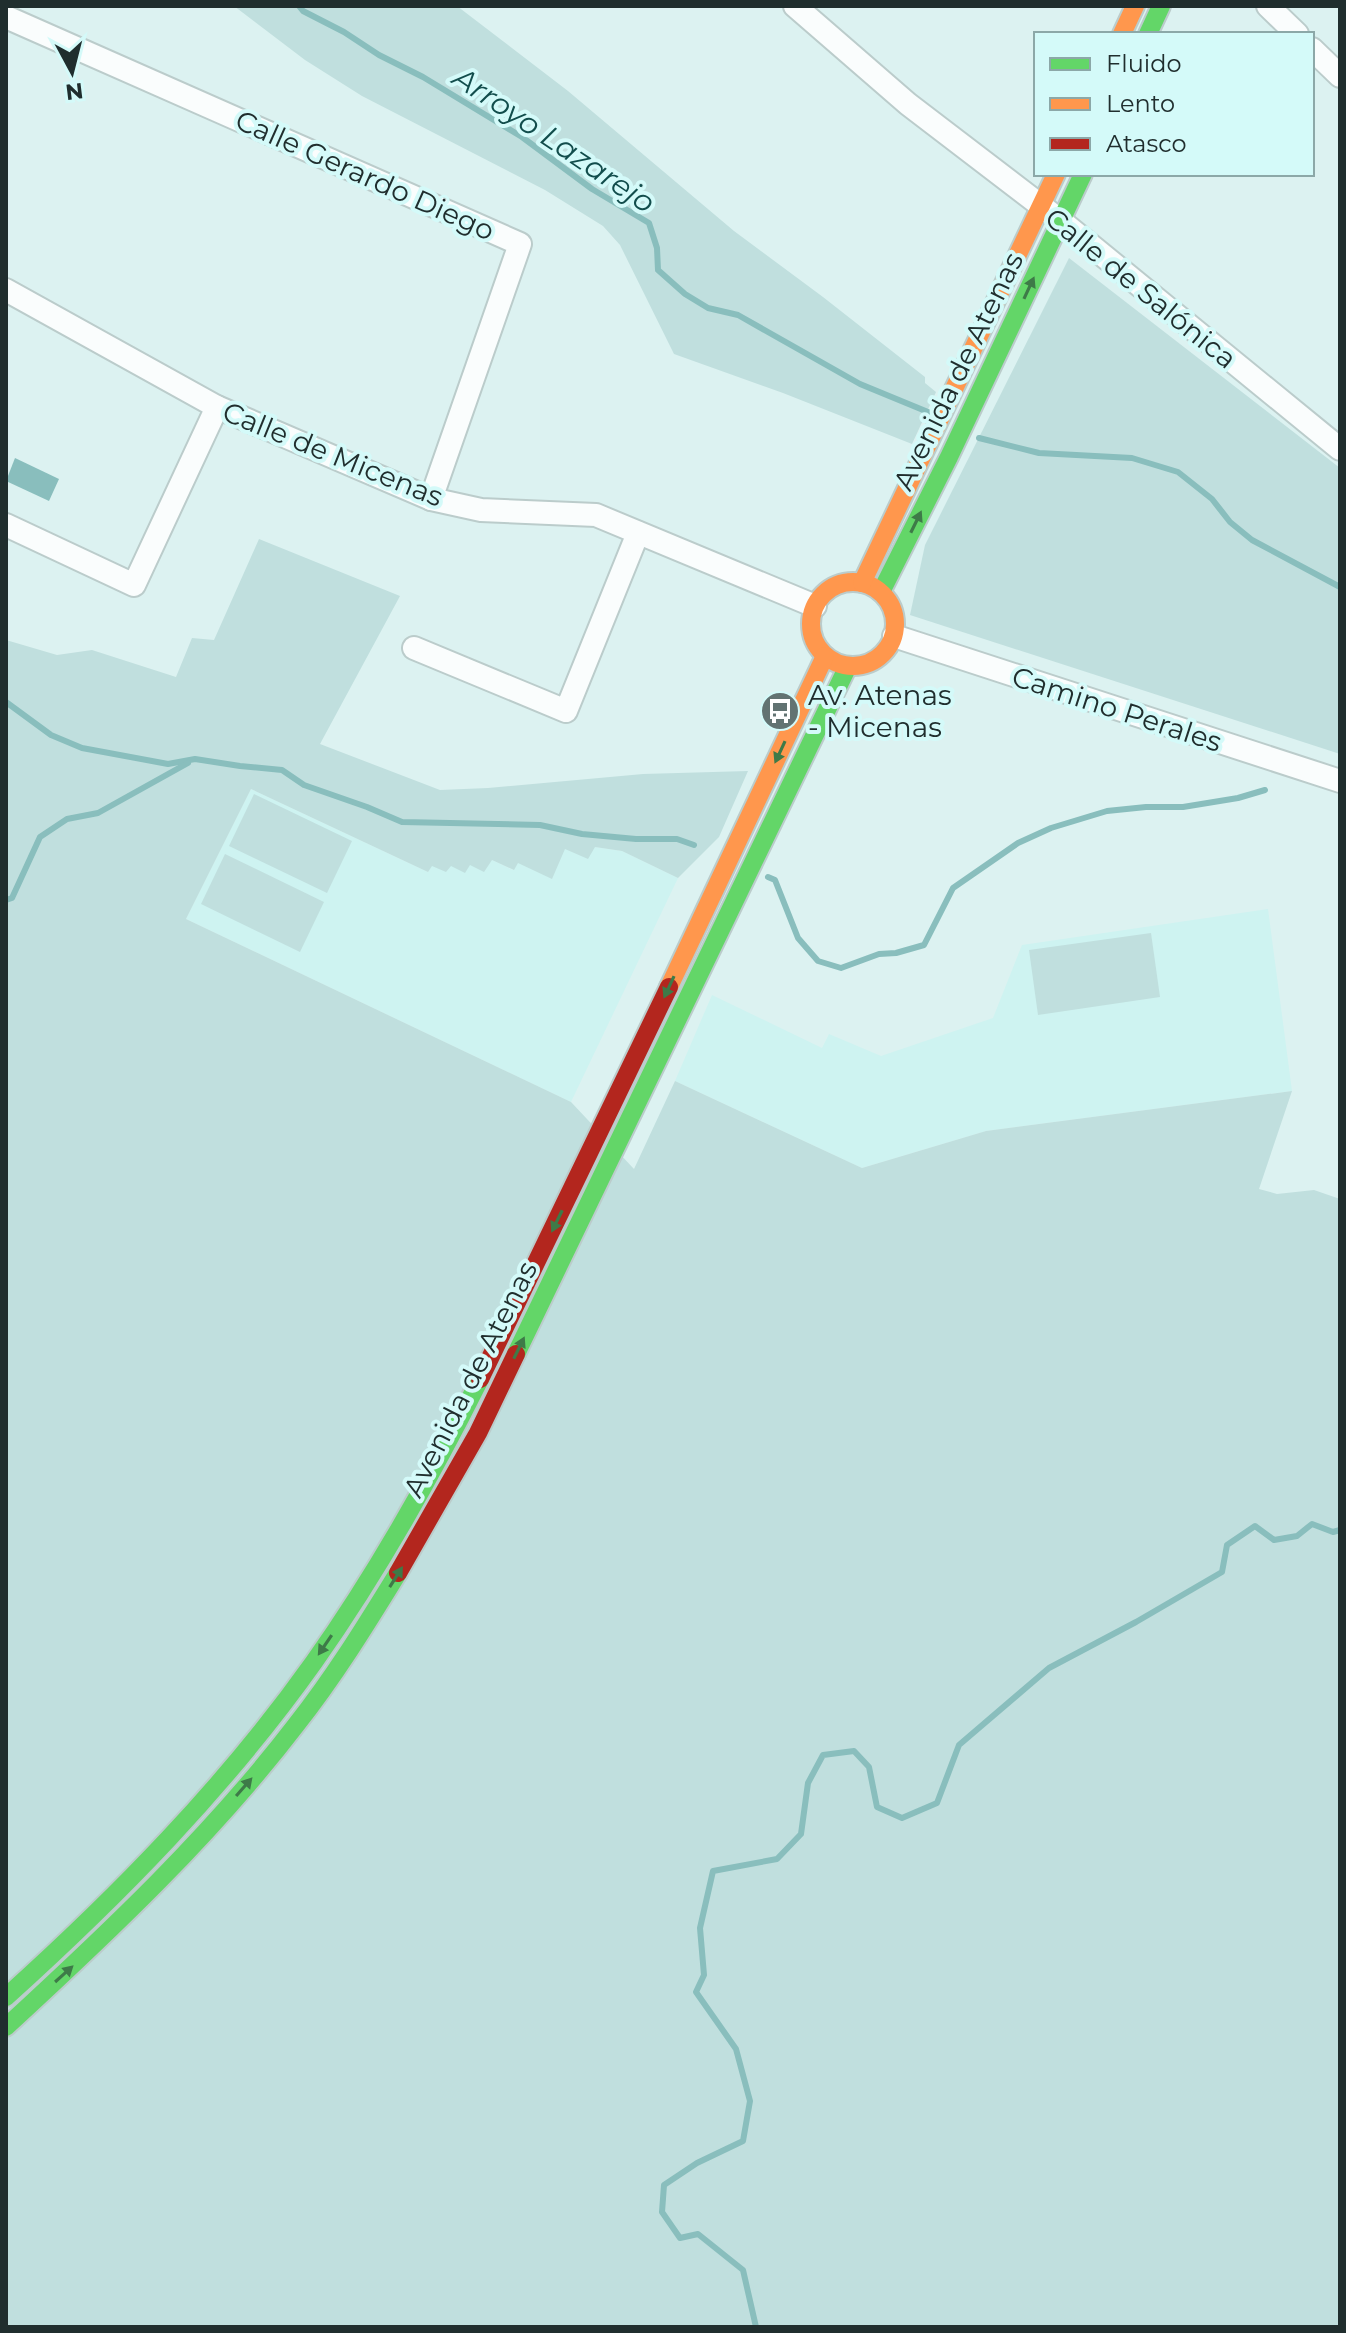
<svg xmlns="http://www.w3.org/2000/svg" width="1346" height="2333" viewBox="0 0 1346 2333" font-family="Montserrat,sans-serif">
<rect width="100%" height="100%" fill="#dcf2f1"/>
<g fill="#cef3f1">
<path d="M251,789L428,872L431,865H470L492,860L513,870L518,863L566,849L595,847L622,851L678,878L571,1102L186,919Z"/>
<path d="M1268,909L1292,1091L986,1131L862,1168L675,1081L712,995L822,1048L829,1034L881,1056L993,1018L1022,945Z"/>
</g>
<g fill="#c0dfde">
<path d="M234,6H457L568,91L734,231L823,297L925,377V383L936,392L912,444L783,393L674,354L620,245L603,226L545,190L362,96L305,60Z"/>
<path d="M1069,258L1340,468V754L910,615L925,545Z"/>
<path d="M259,539L400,596L320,744L440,790L488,788L643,774L748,771L719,837L678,878L622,851L595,847L588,859L565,849L552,879L518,863L514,870L492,860L484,872L470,865L465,873L451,866L446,872L432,866L428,872L251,789L186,919L571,1102L634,1169L675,1081L862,1168L986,1131L1292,1091L1259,1189L1277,1194L1314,1190L1340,1199V2327H6V640L57,655L92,650L176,677L192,638L214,640Z"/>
<path d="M254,794L352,841L327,893L229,846Z"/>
<path d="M225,854L324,902L300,952L201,904Z"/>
<path d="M1151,933L1160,997L1038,1015L1029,950Z"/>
</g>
<path fill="#89bebd" d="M15,458L59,479L49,501L6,481Z"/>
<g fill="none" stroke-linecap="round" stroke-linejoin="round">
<g stroke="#89bebd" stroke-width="6">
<path d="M299,6L303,11L344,32L379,55L423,77L522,137L592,189L649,223L657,248L658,270L685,294L708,308L738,315L860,384L928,412"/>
<path d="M979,438L1039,453L1132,458L1178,472L1212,499L1230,522L1252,540L1340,587"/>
<path d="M6,702L51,735L82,748L168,764L195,759L240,766L282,770L304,785L367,807L402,822L540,825L582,834L636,839H677L694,845"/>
<path d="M768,877L775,880L798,938L818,961L841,968L879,954L896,953L924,945L953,888L1018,843L1051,828L1107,811L1146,807H1183L1238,798L1265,790"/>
<path d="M6,900L12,898L40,837L67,819L98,813L188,763"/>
<path d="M756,2327L743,2270L698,2234L680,2238L662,2212L664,2185L697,2163L743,2141L750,2101L736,2049L696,1992L704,1975L700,1928L713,1871L777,1859L801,1834L808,1783L823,1755L854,1751L869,1767L877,1807L902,1818L937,1803L959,1745L1049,1668L1136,1622L1222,1572L1227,1545L1255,1526L1274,1540L1297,1536L1312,1524L1333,1532L1340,1530"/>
</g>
<g stroke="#bbcccb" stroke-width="26">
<g id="street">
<path d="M795,6L908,104L1061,221L1340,449"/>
<path d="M1268,6L1297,34"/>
<path d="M6,17L520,244L431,499"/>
<path d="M1312,49L1340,76"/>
<path d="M6,290L217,407L431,499L481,510L596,515L815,606"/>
<path d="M6,525L134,585L217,407"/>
<path d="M894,636L1340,781"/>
<path d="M414,648L566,711L638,533"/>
</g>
</g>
<g stroke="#bbcccb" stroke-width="22">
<g id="fast">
<path d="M1148,34L1161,6"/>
<path d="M881,592L949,457L1083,174"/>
<path d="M516,1354L848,666"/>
<path d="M6,1997C119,1895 226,1786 314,1662C377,1573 431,1477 480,1379"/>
<path d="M6,2027C109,1932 211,1836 296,1725C334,1677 366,1625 398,1573"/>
</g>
</g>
<g stroke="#bbcccb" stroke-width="22">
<g id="slow">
<path d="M1122,34L1135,6"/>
<circle cx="853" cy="624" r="42"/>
<path d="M862,583L1056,174"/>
<path d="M669,987L825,656"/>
</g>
</g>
<g stroke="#bbcccb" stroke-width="22">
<g id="jam">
<path d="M480,1379L669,987"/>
<path d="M398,1573L478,1433L516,1354"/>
</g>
</g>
<use href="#street" stroke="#fafdfd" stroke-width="22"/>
<use href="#fast" stroke="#63d668" stroke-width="18"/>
<use href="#slow" stroke="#ff974d" stroke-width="18"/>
<use href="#jam" stroke="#b3261e" stroke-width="18"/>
</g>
<defs><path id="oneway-solid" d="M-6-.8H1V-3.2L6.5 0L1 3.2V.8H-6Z" transform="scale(2)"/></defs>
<g fill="#3e7a48">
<use href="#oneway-solid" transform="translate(1029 288) rotate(-65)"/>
<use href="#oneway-solid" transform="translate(916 522) rotate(-64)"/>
<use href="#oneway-solid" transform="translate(780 752) rotate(115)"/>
<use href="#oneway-solid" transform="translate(669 987) rotate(115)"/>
<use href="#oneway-solid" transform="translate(557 1221) rotate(116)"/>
<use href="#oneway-solid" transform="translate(519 1348) rotate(-64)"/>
<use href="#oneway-solid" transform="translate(396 1577) rotate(-58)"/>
<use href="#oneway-solid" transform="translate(325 1645) rotate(124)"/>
<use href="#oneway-solid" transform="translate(244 1787) rotate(-49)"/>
<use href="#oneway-solid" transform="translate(64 1974) rotate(-42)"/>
</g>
<defs>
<g id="bus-disc" transform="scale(2)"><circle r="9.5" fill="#627372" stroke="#d4faf9"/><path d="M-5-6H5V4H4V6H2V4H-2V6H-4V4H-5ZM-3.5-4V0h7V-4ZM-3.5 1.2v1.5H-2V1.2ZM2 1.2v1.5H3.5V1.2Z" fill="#fff"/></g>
</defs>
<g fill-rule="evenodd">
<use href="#bus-disc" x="780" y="711"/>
</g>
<g text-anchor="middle" stroke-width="8" stroke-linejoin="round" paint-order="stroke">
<g font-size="28" fill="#202e2e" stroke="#d4faf9">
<text transform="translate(365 175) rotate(24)" y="10">Calle Gerardo Diego</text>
<text transform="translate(1141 288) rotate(39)" y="10">Calle de Salónica</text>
<text transform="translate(958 371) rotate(-64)" y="10">Avenida de Atenas</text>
<text transform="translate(333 454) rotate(22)" y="10">Calle de Micenas</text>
<text transform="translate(1117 709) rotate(18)" y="10">Camino Perales</text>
<text transform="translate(470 1379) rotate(-63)" y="10">Avenida de Atenas</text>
</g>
<g font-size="28" fill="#202e2e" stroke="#d4faf9" text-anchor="start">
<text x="808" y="705">Av. Atenas<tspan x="808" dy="32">- Micenas</tspan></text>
</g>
<g font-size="30" font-style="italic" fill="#124d4c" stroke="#d4faf9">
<text transform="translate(554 140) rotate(34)" y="10">Arroyo Lazarejo</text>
</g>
</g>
<rect width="1346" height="2333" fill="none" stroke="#202e2e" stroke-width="16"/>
<rect x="1034" y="32" width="280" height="144" fill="#d4faf9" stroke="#8ca8a8" stroke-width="2"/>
<rect x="1050" y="58" width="40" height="12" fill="#63d668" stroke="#8ca8a8" stroke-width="2"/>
<text x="1106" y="72" font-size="24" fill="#202e2e">Fluido</text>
<rect x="1050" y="98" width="40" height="12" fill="#ff974d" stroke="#8ca8a8" stroke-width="2"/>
<text x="1106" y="112" font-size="24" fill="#202e2e">Lento</text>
<rect x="1050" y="138" width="40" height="12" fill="#b3261e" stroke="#8ca8a8" stroke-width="2"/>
<text x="1106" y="152" font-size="24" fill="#202e2e">Atasco</text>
<g transform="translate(72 72) rotate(173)" stroke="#d4faf9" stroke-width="6" paint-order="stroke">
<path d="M0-6L14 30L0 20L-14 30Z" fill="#202e2e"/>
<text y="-12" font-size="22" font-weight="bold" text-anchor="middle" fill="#202e2e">N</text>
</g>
</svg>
